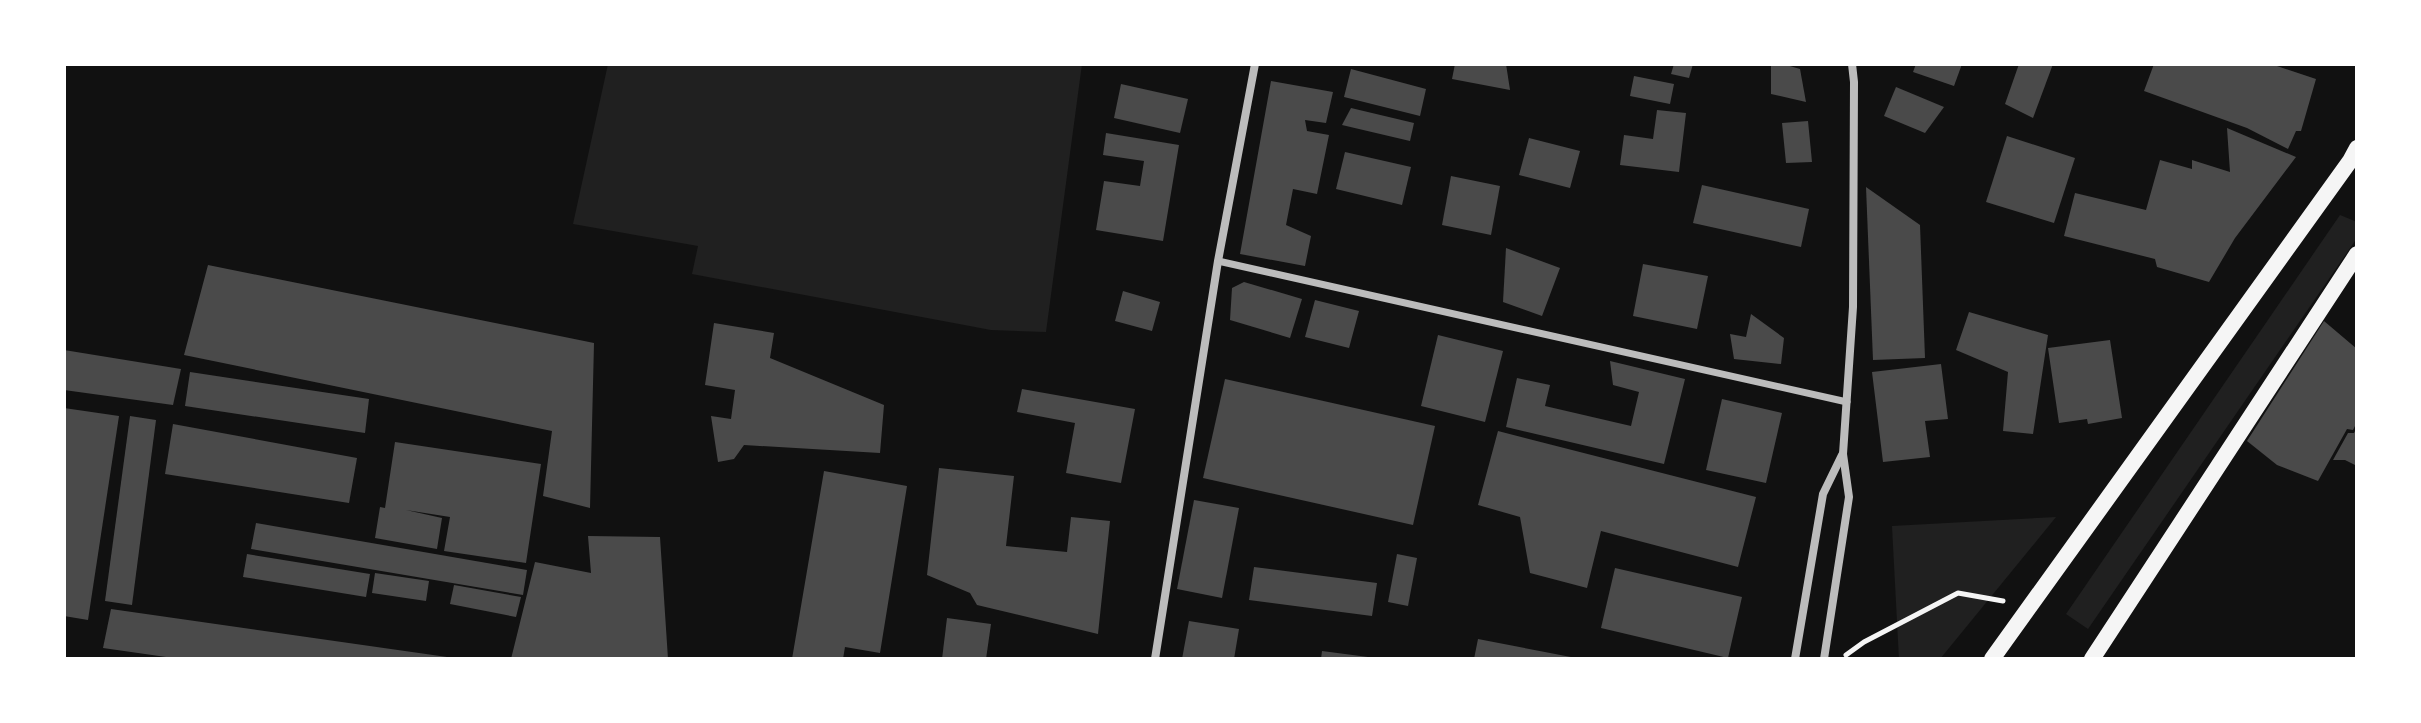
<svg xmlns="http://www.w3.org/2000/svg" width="2421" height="723" viewBox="0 0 2421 723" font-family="'Source Serif 4',serif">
<rect width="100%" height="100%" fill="#111"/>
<g fill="#202020">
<path d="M608,64H1082L1046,332L991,330L692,274L698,246L573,224Z"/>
<path d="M2340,215L2357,222V238L2088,629L2066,614Z"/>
<path d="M2056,517L1940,659H1899L1892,526Z"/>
</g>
<g fill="#4a4a4a">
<path d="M1455,64H1506L1510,90L1452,79Z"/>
<path d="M1674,64H1693L1689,78L1671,74Z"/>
<path d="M1771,64H1783L1800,69L1806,102L1771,94Z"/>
<path d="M1916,64H1962L1954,86L1913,72Z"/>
<path d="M2019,64H2053L2033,118L2005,104Z"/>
<path d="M2154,64H2271L2316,79L2301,131H2296L2288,149L2247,128L2144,91Z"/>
<path d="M1351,69L1426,89L1420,116L1344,97Z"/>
<path d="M1634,76L1674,84L1670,104L1630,96Z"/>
<path d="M1271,81L1333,92L1326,123L1305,120L1307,131L1329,135L1317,194L1293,189L1286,225L1311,236L1305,266L1240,254Z"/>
<path d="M1121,84L1188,99L1180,133L1114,118Z"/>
<path d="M1896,87L1944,107L1925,133L1884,116Z"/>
<path d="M1351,108L1414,123L1410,141L1342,125Z"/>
<path d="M1657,110L1686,113L1679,172L1620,165L1624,135L1653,139Z"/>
<path d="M1808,121L1812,162L1786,163L1782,123Z"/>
<path d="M2227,128L2296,157L2235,238L2209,282L2157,267L2155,259L2064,236L2075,193L2146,210L2160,160L2192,169V160L2230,172Z"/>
<path d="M1106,133L1179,145L1163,241L1096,230L1104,181L1140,186L1144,161L1103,155Z"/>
<path d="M2007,136L2075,158L2054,223L1986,202Z"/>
<path d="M1529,138L1580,151L1570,188L1519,175Z"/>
<path d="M1345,152L1411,167L1402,205L1336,189Z"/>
<path d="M1451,176L1500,186L1491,235L1442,225Z"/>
<path d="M1702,185L1809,209L1801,247L1693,223Z"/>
<path d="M1866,187L1920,225L1925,358L1873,360Z"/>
<path d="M1506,248L1560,268L1542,316L1503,302Z"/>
<path d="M1643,264L1708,276L1697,329L1633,316Z"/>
<path d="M208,265L594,343L590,508L543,496L552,431L184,355Z"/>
<path d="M1244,282L1302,299L1290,338L1230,320L1232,288Z"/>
<path d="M1123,291L1160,302L1152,331L1115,321Z"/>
<path d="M1315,300L1359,311L1349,348L1305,337Z"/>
<path d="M1969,312L2048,335L2033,434L2003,431L2008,372L1956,350Z"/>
<path d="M1751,314L1784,338L1781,364L1734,359L1730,334L1746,337Z"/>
<path d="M2324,321L2357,349V422L2353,430L2347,429L2318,481L2277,465L2247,441Z"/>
<path d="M714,323L774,333L770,358L884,405L880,453L744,445L734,459L718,462L711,416L731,419L735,390L705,385Z"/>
<path d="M1438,335L1503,351L1485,422L1421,406Z"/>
<path d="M2110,340L2122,418L2088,424L2087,419L2059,423L2048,348Z"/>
<path d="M64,350L181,369L173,405L64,390Z"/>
<path d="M1610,361L1685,379L1664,464L1506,427L1517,378L1550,385L1545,406L1631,426L1639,392L1613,385Z"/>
<path d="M1941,364L1948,419L1925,421L1930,457L1883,462L1872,372Z"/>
<path d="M190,372L369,399L365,433L185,406Z"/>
<path d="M1225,379L1435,426L1413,525L1203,478Z"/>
<path d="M1022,389L1135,409L1121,483L1066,473L1075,423L1017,412Z"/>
<path d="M1722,399L1782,413L1766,483L1706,470Z"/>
<path d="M64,408L119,416L88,620L64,616Z"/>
<path d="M130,416L156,420L132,605L105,601Z"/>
<path d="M173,424L357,458L349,503L165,474Z"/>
<path d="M2357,427V466L2345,460H2333L2348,433H2354Z"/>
<path d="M1498,431L1756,497L1738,567L1601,531L1587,588L1530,573L1520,517L1478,505Z"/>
<path d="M395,442L541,464L526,563L444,551L450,517L406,510L442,518L437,549L375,538L380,507L385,508Z"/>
<path d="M939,468L1014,476L1006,546L1067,552L1071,517L1110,521L1098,634L977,605L970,593L927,575Z"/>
<path d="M824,471L907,486L880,653L845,647L843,659H792Z"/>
<path d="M1194,500L1239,508L1222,598L1177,589Z"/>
<path d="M256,523L527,570L523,595L251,549Z"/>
<path d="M588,536L660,537L668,659H511L535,562L591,573Z"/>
<path d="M247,554L370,574L366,597L243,577Z"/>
<path d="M1397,554L1417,558L1408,606L1388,602Z"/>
<path d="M1254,567L1377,583L1372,616L1249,600Z"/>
<path d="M1615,568L1742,597L1728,658L1601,628Z"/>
<path d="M375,573L429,581L426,601L372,593Z"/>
<path d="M454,585L521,597L516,617L450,604Z"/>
<path d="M111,609L447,657V659H180L103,648Z"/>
<path d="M947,618L991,624L986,659H942Z"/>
<path d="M1189,621L1239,629L1234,659H1182Z"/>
<path d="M1478,639L1576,658L1575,659H1474Z"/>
<path d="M1322,651L1368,657V659H1321Z"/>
</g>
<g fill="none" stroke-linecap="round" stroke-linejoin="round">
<path stroke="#f5f5f5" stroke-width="5" d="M1846,655L1864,642L1958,593L2003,601"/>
<path stroke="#bcbcbc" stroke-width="7" d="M1218,261L1847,402"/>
<g stroke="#bcbcbc" stroke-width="8">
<path d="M1155,659L1218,261L1255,64"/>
<path d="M1795,659L1823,494L1842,455"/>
<path d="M1824,659L1849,497L1843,454L1853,307L1854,82L1852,64"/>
</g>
<g stroke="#f5f5f5" stroke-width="16">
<path d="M1992,659L2350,161L2357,148"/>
<path d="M2092,659L2357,254"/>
</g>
</g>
<rect width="2421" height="723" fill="none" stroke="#ffffff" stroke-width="132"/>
</svg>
